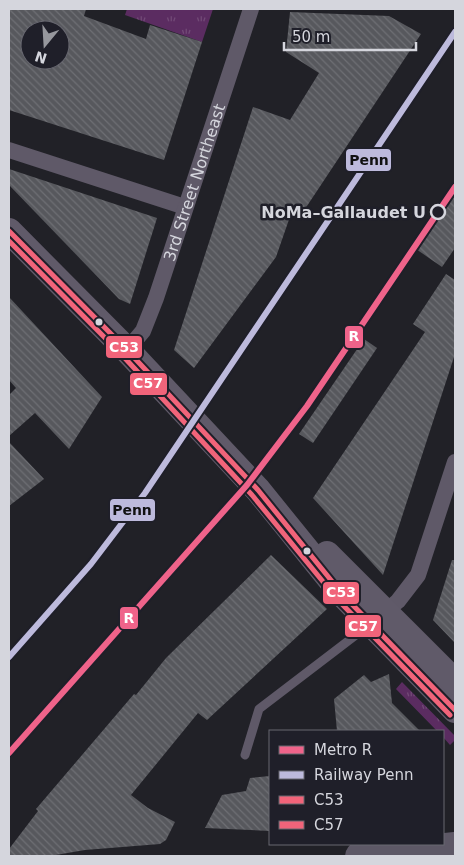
<svg xmlns="http://www.w3.org/2000/svg" width="464" height="865" viewBox="0 0 464 865" font-family="'DejaVu Sans',sans-serif">
<defs>
<pattern id="grass-tufts" width="24" height="20" patternUnits="userSpaceOnUse" patternTransform="scale(1.25)"><rect width="24" height="20" fill="#5b2c61"/><path d="M3 7l-1-3M5 7V3M7 7l1-3M15 17l-1-3M17 17v-4M19 17l1-3" fill="none" stroke="#724a77"/></pattern>
<pattern id="building-back-hatch" width="6" height="6" patternUnits="userSpaceOnUse" patternTransform="scale(1.25)"><rect width="6" height="6" fill="#57585d"/><path d="M-1 5l2 2M0 0l6 6M5-1l2 2" fill="none" stroke="#6e6f74"/></pattern>
</defs>
<rect width="100%" height="100%" fill="#212127"/>
<g fill="url(#grass-tufts)">
<path d="M127,9H213L202,42L125,15Z"/>
<path d="M402,682L455,736V740L450,745L443,737V731H437L396,689Z"/>
</g>
<g fill="url(#building-back-hatch)" fill-rule="evenodd">
<path d="M9,9H86L84,16L146,39L150,25L202,42L164,160L9,110ZM30,30H60V60H30Z"/>
<path d="M290,12L389,16L421,34L305,209L294,205L276,257L194,368L174,350L253,107L290,120L319,73L286,52Z"/>
<path d="M9,169L157,218L130,304L119,299L9,185Z"/>
<path d="M455,190V248L442,267L416,249Z"/>
<path d="M446,274L455,280V354L383,575L313,498L425,332L413,324Z"/>
<path d="M9,297L102,397L69,449L35,413L9,436V395L16,388L9,380Z"/>
<path d="M364,339L377,348L313,443L299,434Z"/>
<path d="M9,442L44,479L9,506Z"/>
<path d="M271,555L327,609L207,720L198,713L131,795L148,808L175,822L166,840L160,844L85,850L50,856H9V849L38,811L36,809L134,694L136,695L166,658Z"/>
<path d="M452,560H455V643L433,620Z"/>
<path d="M389,674L392,703L420,731H337L334,699L364,675L371,682Z"/>
<path d="M270,776V831L205,828L222,795L246,791L250,778Z"/>
</g>
<g fill="none" stroke-linecap="round" stroke-linejoin="round">
<path stroke="#5f5968" stroke-width="9" d="M245,755L259,709L369,625"/>
<g stroke="#5f5968" stroke-width="16">
<path d="M9,150L185,207"/>
<path id="s1" d="M127,350L143,331L156,298L251,9"/>
<path d="M378,618L398,601L418,575L455,462"/>
</g>
<g stroke="#605a69" stroke-width="26">
<path d="M9,231L127,350L258,490L343,595L455,710"/>
<path d="M327,554L455,682"/>
</g>
<path stroke="#5d5866" stroke-width="28" d="M359,856L455,846"/>
<g stroke="#1f1f29" stroke-width="9">
<path id="bus-1" d="M9,231L127,350L258,490L343,595L455,710"/>
</g>
<g stroke="#1f1f29" stroke-width="9">
<path id="bus-2" d="M9,241L122,355L252,495L338,600L450,715"/>
</g>
<use href="#bus-1" stroke="#f1647a" stroke-width="5"/>
<use href="#bus-2" stroke="#f1647a" stroke-width="5"/>
<g stroke="#1f1f29" stroke-width="10">
<path id="rail-1" d="M9,657L91,564L145,493L455,32"/>
</g>
<use href="#rail-1" stroke="#bdbadc" stroke-width="6"/>
<g stroke="#1f1f29" stroke-width="10">
<path id="metro-1" d="M9,753L247,485L307,406L455,187"/>
</g>
<use href="#metro-1" stroke="#ef638a" stroke-width="6"/>
</g>
<circle fill="#1f1f29" stroke="#d5d6dd" stroke-width="2.5" cx="438" cy="212" r="7"/>
<g fill="#d5d6dd" stroke="#1f1f29" stroke-width="2">
<circle cx="99" cy="322" r="4.5"/>
<circle cx="307" cy="551" r="4.5"/>
</g>
<g text-anchor="middle" stroke-width="5" stroke-linejoin="round" paint-order="stroke">
<g font-size="16" fill="#d5d6dd" stroke="#1f1f29">
<text dy="6" stroke="none"><textPath href="#s1" startOffset="182">3rd Street Northeast</textPath></text>
</g>
<g font-size="16" font-weight="bold" fill="#d5d6dd" stroke="#1f1f29" text-anchor="end">
<text x="426" y="218">NoMa–Gallaudet U</text>
</g>
</g>
<g stroke="#1f1f29" stroke-width="2">
<rect x="345" y="148" width="47" height="24" rx="5" fill="#bdbadc"/>
<rect x="344" y="325" width="20" height="24" rx="5" fill="#ef638a"/>
<rect x="105" y="335" width="38" height="24" rx="5" fill="#f1647a"/>
<rect x="129" y="372" width="39" height="24" rx="5" fill="#f1647a"/>
<rect x="109" y="498" width="47" height="24" rx="5" fill="#bdbadc"/>
<rect x="322" y="581" width="38" height="24" rx="5" fill="#f1647a"/>
<rect x="119" y="606" width="20" height="24" rx="5" fill="#ef638a"/>
<rect x="344" y="614" width="38" height="24" rx="5" fill="#f1647a"/>
</g>
<g font-size="14" text-anchor="middle" font-weight="bold" fill="#fff">
<text x="354" y="341">R</text>
<text x="124" y="352">C53</text>
<text x="148" y="388">C57</text>
<text x="341" y="597">C53</text>
<text x="129" y="623">R</text>
<text x="363" y="631">C57</text>
</g>
<g font-size="14" text-anchor="middle" font-weight="bold" fill="#111">
<text x="369" y="165">Penn</text>
<text x="132" y="515">Penn</text>
</g>
<rect width="464" height="865" fill="none" stroke="#d5d6dd" stroke-width="20"/>
<rect x="269" y="730" width="175" height="115" fill="#1f1f29" stroke="#686871"/>
<rect x="279" y="746" width="25" height="8" fill="#ef638a" stroke="#686871"/>
<text x="314" y="755" font-size="15" fill="#d5d6dd">Metro R</text>
<rect x="279" y="771" width="25" height="8" fill="#bdbadc" stroke="#686871"/>
<text x="314" y="780" font-size="15" fill="#d5d6dd">Railway Penn</text>
<rect x="279" y="796" width="25" height="8" fill="#f1647a" stroke="#686871"/>
<text x="314" y="805" font-size="15" fill="#d5d6dd">C53</text>
<rect x="279" y="821" width="25" height="8" fill="#f1647a" stroke="#686871"/>
<text x="314" y="830" font-size="15" fill="#d5d6dd">C57</text>
<g transform="translate(45 45) rotate(198)"><circle r="24" fill="#1f1f29" stroke="#686871"/>
<path d="M0-4L9 19L0 12L-9 19Z" fill="#96979d"/>
<text y="-8" font-size="14" font-weight="bold" text-anchor="middle" fill="#d5d6dd">N</text>
</g>
<path d="M284 42v8h132v-8" fill="none" stroke="#d5d6dd" stroke-width="2.5"/>
<text x="292" y="42" font-size="15" fill="#d5d6dd" stroke="#1f1f29" stroke-width="4" paint-order="stroke">50 m</text>
</svg>
